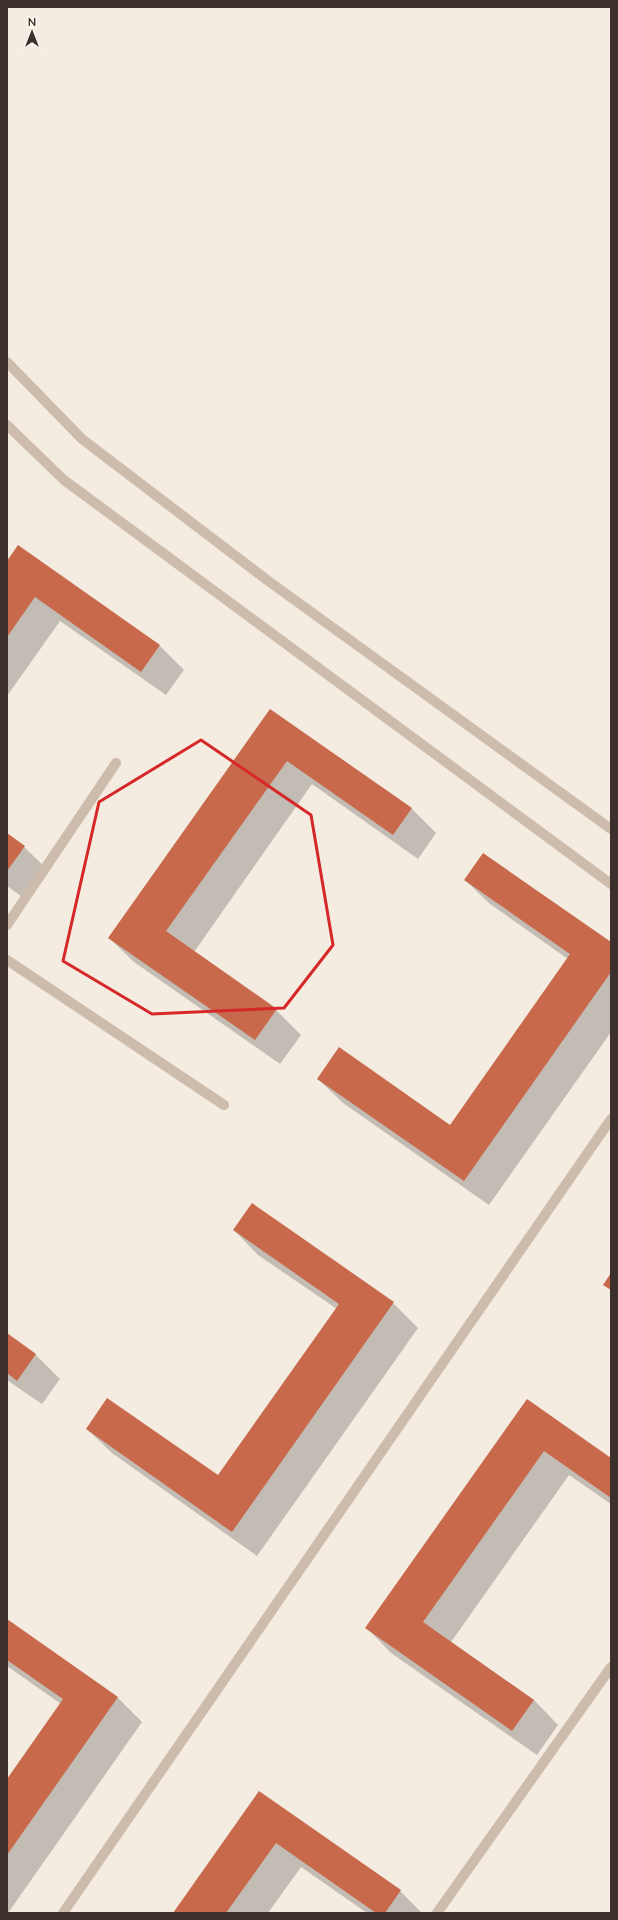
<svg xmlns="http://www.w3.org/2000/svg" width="618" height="1920" viewBox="0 0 618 1920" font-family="Lato,sans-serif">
<rect width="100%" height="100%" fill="#f4ebe1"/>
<g fill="#0003">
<path d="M7,562L159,645L184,670L166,695L60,621L7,696Z"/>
<path d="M270,710L412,809L436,833L418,859L312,784L194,952L276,1010L301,1035L280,1064L134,962L109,938Z"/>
<path d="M7,835L24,847L49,871L28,901L7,886Z"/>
<path d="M465,880L611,943V1032L489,1205L343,1103L318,1079L450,1126L568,959L490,904Z"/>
<path d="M252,1204L393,1303L418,1328L257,1556L112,1453L87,1429L219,1477L337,1309L258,1255L234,1230Z"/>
<path d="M7,1334L35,1354L60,1379L42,1404L7,1380Z"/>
<path d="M527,1401L611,1459V1504L569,1475L451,1642L534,1700L558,1725L537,1755L391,1653L367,1628Z"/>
<path d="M7,1621L118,1698L142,1722L8,1913L7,1781L61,1704L7,1666Z"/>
<path d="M259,1793L400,1891L422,1913H367L301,1867L268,1913H174Z"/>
</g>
<g fill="#c8694b">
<path d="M18,545L160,645L141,672L35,597L7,637V561Z"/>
<path d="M270,709L412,808L393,835L287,761L166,931L277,1009L255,1040L108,938Z"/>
<path d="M7,833L25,846L7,871Z"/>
<path d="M483,853L611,942V972L464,1181L317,1079L339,1047L450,1125L570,954L464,880Z"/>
<path d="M252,1203L394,1302L232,1532L86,1429L107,1398L218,1475L339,1304L233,1230Z"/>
<path d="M611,1273V1290L603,1285Z"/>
<path d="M7,1333L36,1354L17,1381L7,1373Z"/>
<path d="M527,1399L611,1458V1498L544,1451L423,1622L534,1700L512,1731L365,1628Z"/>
<path d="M7,1619L118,1697L7,1855V1779L63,1699L7,1660Z"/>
<path d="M259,1791L401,1890L385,1913H376L276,1843L226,1913H173Z"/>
</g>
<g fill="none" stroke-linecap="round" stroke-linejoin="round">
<g stroke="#cdbbac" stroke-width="10">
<path d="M7,362L82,439L267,580L611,829"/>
<path d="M7,425L64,480L611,884"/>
<path d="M7,925L116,763"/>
<path d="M7,960L224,1105"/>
<path d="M63,1913L611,1119"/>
<path d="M437,1913L611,1667"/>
</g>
</g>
<path fill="none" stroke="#d62828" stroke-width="3" stroke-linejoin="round" d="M201,740L311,815L333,945L284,1008L152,1014L63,961L99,802Z"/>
<rect width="618" height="1920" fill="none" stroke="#3b302b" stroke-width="16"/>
<g transform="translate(32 32)" stroke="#fbf5ee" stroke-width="3" paint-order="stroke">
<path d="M0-3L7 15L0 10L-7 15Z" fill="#3b302b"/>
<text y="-6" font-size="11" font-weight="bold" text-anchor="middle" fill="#3b302b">N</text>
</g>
</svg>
